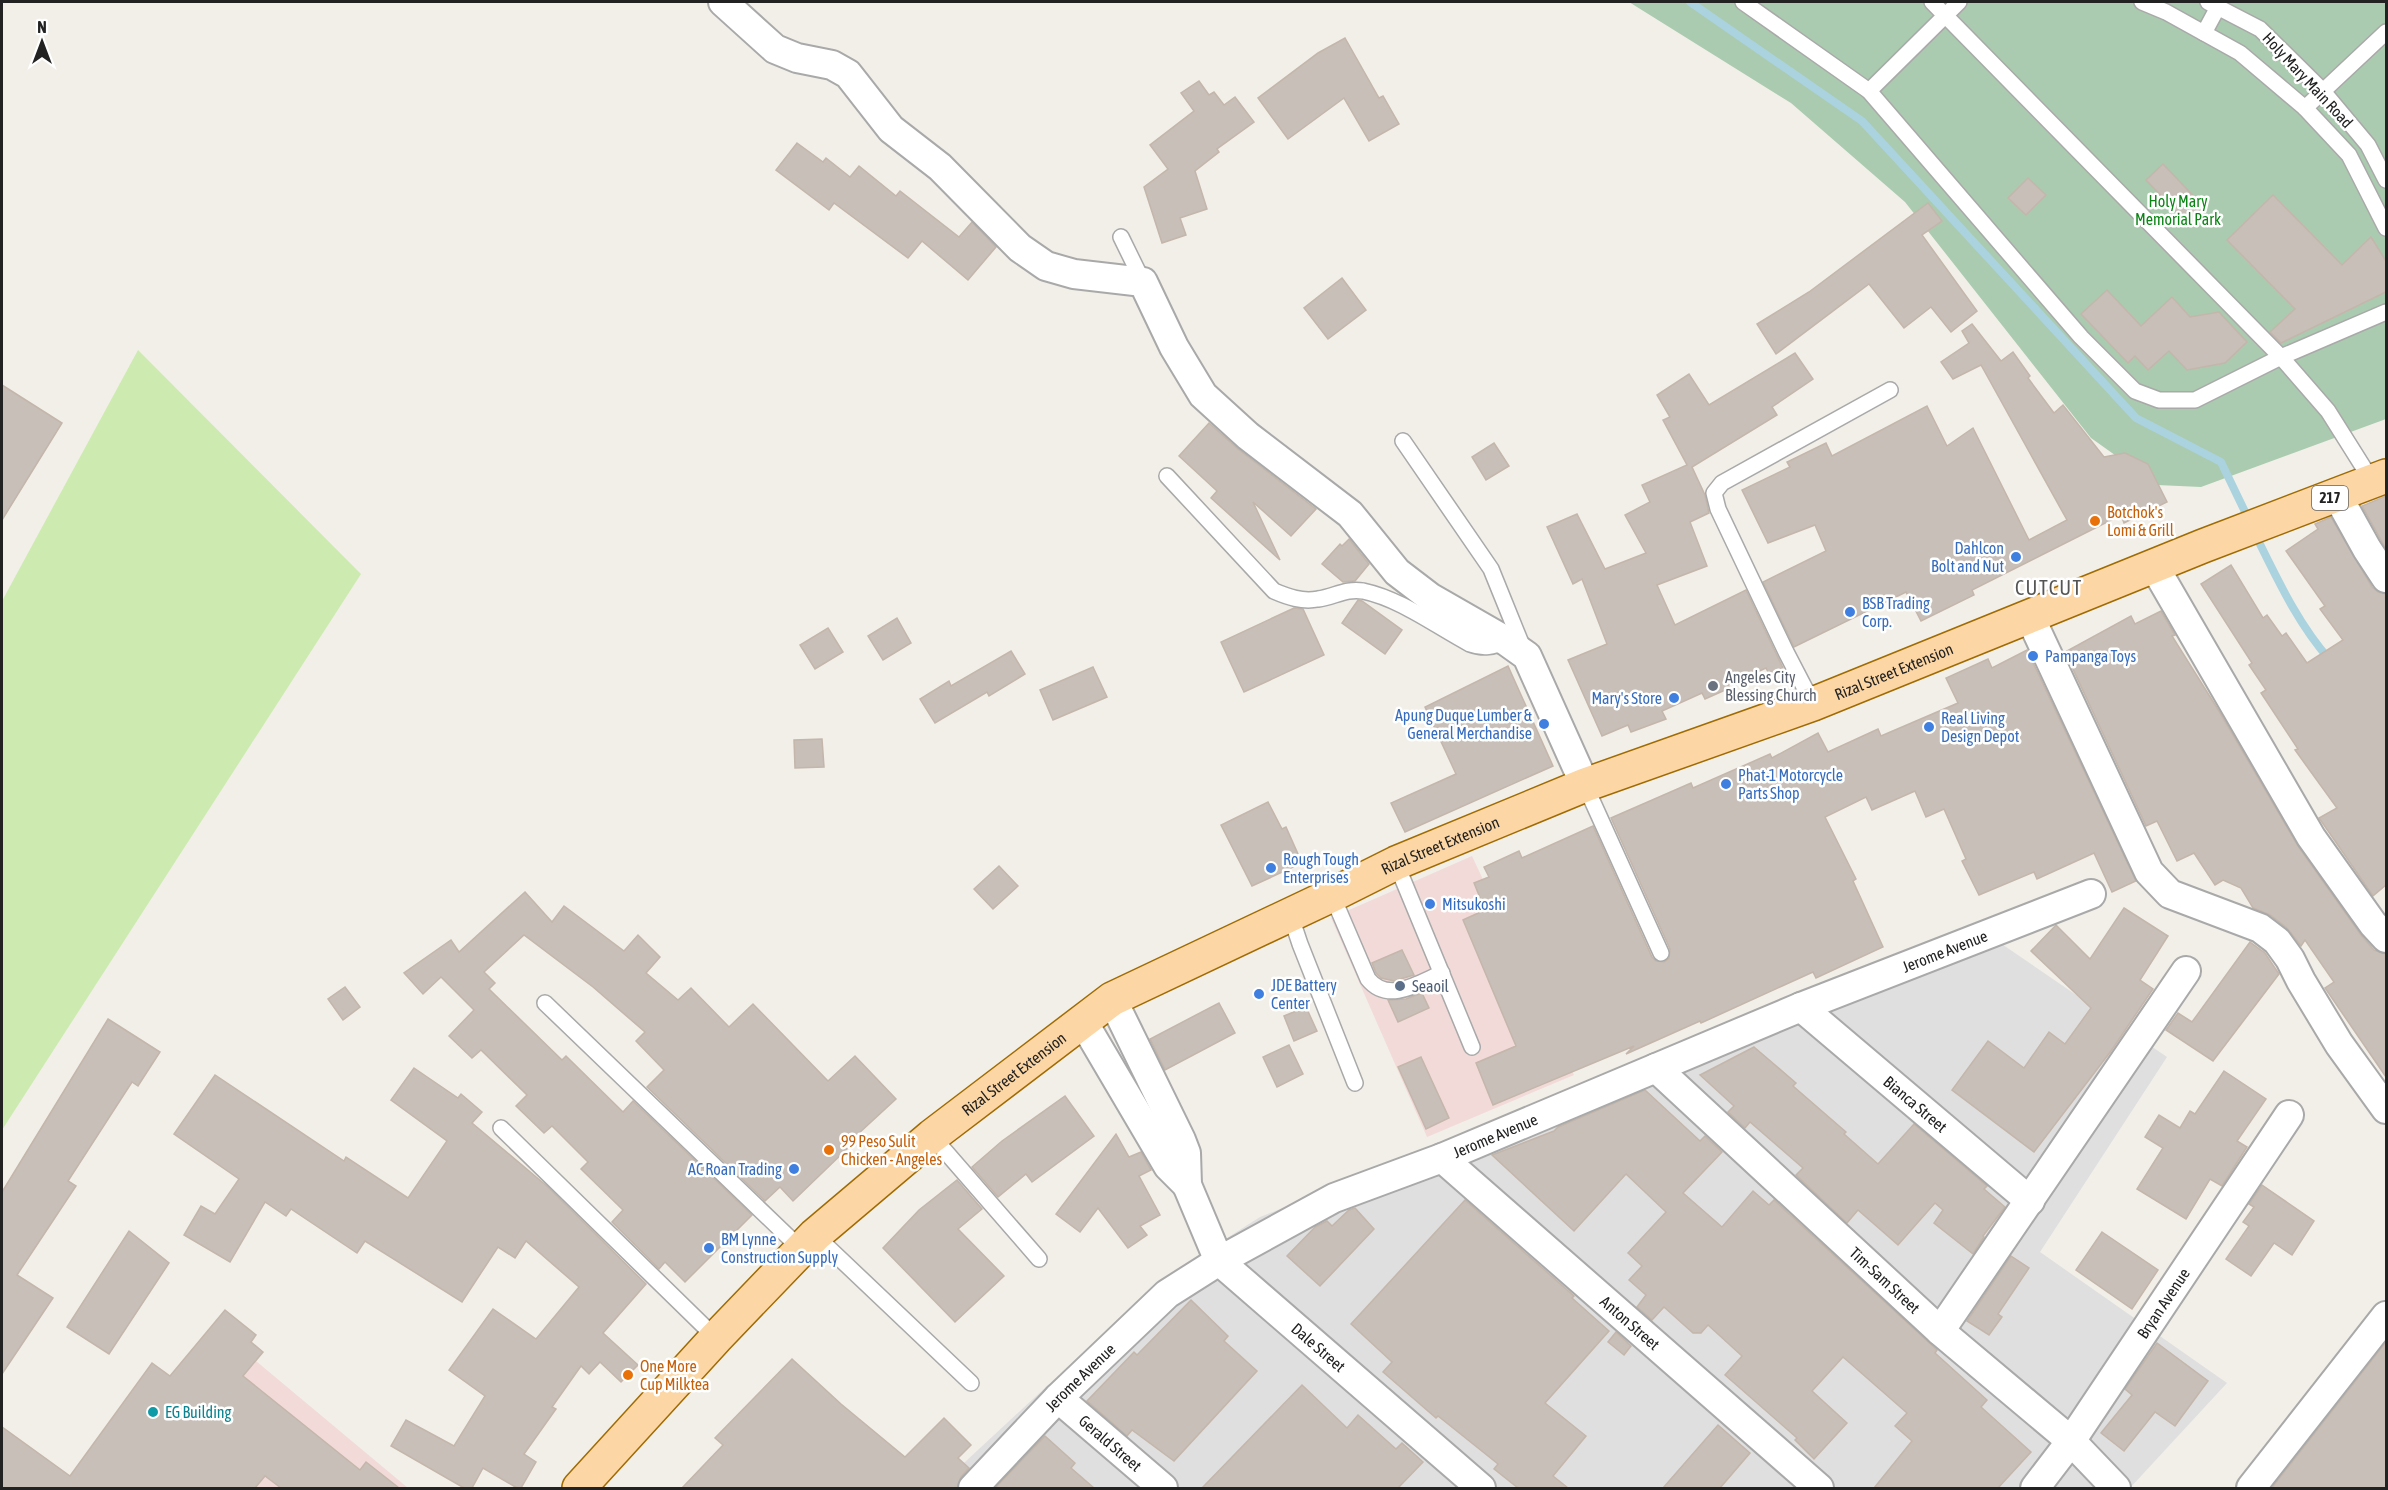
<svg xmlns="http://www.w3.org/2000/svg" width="2388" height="1490" viewBox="0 0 2388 1490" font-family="'Asap Condensed',sans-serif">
<rect width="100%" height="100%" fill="#f2efe9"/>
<path fill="#e0dfdf" d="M1987,934L2167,1057L2040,1252L2227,1383L2130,1488H937L1161,1280L1260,1217Z"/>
<g fill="#f2dad9">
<path d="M1472,856L1574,1075L1427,1137L1331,918Z"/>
<path d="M256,1361L408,1488H151Z"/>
</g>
<path fill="#cdebb0" d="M138,350L361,574L2,1130V601Z"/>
<path fill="#aacbaf" d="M1629,2H2386V419L2201,487L2157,485L2091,438L1905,202L1791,103Z"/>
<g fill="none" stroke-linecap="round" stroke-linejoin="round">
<g stroke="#aad3df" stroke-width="8">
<path d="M1690,2L1862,121L2136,418L2221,462L2249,520"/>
<path d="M2254,532C2276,576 2297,623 2330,660"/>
</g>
</g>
<g fill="#c7bfb8" stroke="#c4b6ab" stroke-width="1.5">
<path d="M1345,38L1379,98L1383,96L1399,124L1369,141L1344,98L1288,139L1258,98L1318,53Z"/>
<path d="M1199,81L1209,95L1214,92L1224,105L1235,97L1254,122L1217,149L1219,152L1195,171L1207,209L1180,218L1186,235L1162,243L1144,187L1168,169L1150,145L1194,111L1181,93Z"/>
<path d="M797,143L823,162L826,158L850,177L859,166L896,196L900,191L959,237L972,222L996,247L968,280L922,241L908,258L834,203L829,210L776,170Z"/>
<path d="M2163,164L2204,207L2187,223L2146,180Z"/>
<path d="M2028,178L2046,195L2026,215L2008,198Z"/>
<path d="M2273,195L2342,265L2371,237L2386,261V292L2281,343L2270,332L2295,309L2227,240Z"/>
<path d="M1928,203L1942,221L1922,235L1977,311L1951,332L1931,307L1904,328L1869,284L1776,354L1757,324L1809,292Z"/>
<path d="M1342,278L1366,310L1328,339L1304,308Z"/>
<path d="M2107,290L2141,326L2172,297L2190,317L2219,312L2247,342L2225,363L2187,370L2169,351L2148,370L2135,356L2128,363L2081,314Z"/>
<path d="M1972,324L2001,361L2013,352L2030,376L2028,378L2054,413L2063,405L2104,457L2125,453L2148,464L2167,502L2124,523L2121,515L1972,590L1974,595L1921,621L1906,592L1794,647L1763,582L1826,551L1815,525L1768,543L1742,490L1790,467L1787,462L1826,443L1832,456L1927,406L1947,446L1973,428L2029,540L2067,520L1981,365L1953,379L1941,362L1969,343L1962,331Z"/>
<path d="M1795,353L1813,379L1772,407L1777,415L1692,467L1705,495L1709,513L1690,522L1707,566L1657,585L1675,625L1746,590L1783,668L1770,676L1766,668L1728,685L1730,688L1705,699L1702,693L1662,711L1666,719L1631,732L1628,725L1602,736L1568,660L1607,644L1582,579L1573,584L1547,527L1577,514L1605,569L1646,553L1625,515L1650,502L1642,485L1687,465L1663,420L1670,417L1657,395L1689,374L1709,405Z"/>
<path d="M2,385L62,423L2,520Z"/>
<path d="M1209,423L1238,449L1316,509L1291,536L1253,502L1280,560L1211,498L1217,491L1179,456Z"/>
<path d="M1494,443L1509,466L1486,480L1472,457Z"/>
<path d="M2386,496V549L2362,506Z"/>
<path d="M2331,517L2372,587L2378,592L2386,594V885L2373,896L2319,818L2337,808L2295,750L2298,749L2261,693L2266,690L2249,665L2252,663L2201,584L2231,565L2263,618L2267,615L2282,636L2286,633L2307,663L2343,640L2320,609L2325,606L2286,551L2318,529L2315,524Z"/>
<path d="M1349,539L1369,564L1355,581L1343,582L1322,564L1340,544L1342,546Z"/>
<path d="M1358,600L1362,601L1402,630L1385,654L1342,623Z"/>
<path d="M1294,608L1303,609L1324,655L1244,692L1221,642Z"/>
<path d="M2161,611L2175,635L2172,636L2219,711L2298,846L2361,935L2374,950L2386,954V1077L2325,988L2334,982L2305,940L2301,946L2287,928L2270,915L2253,908L2241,888L2223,880L2215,885L2194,853L2177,861L2157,821L2146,826L2065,652L2131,616L2135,624Z"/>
<path d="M897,618L911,643L883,660L868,636Z"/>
<path d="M828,628L843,652L815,669L800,645Z"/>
<path d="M2027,650L2136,881L2112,892L2094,853L2037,879L2034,872L1979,895L1962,861L1966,859L1944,809L1926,817L1915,791L1872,810L1866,797L1825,817L1856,879L1853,881L1883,947L1816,978L1813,972L1701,1023L1700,1021L1626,1054L1634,1046L1493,1105L1476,1063L1516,1046L1463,920L1485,910L1474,883L1489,877L1484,867L1519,851L1522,858L1593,826L1652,957L1656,961L1664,962L1669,958L1670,949L1611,818L1691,783L1693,788L1770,754L1772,758L1818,733L1828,752L1878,729L1881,736L1958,703L1946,678L1988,659L1992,668Z"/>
<path d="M1011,651L1025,674L989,696L987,692L935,723L920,699L949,681L951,686Z"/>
<path d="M1508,666L1553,766L1405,832L1391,803L1456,774L1425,707Z"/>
<path d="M1093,667L1107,697L1053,720L1040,690Z"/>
<path d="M822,739L824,767L795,768L794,740Z"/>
<path d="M1268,802L1282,829L1286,827L1302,863L1252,886L1221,825Z"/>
<path d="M999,866L1018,886L993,909L974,889Z"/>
<path d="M525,892L552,922L564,906L624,951L638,935L660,957L646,973L678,1000L691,988L729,1027L753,1004L828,1081L855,1056L896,1099L845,1146L847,1149L793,1201L780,1187L765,1201L647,1087L664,1070L636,1041L645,1032L593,987L524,935L484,972L495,983L489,989L562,1060L566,1056L623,1112L633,1101L752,1215L685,1282L665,1262L659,1269L612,1222L623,1210L581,1169L588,1162L552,1126L544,1133L516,1106L527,1095L481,1050L472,1058L449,1036L474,1010L441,977L423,994L404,973L451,940L459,952Z"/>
<path d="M2124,908L2168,936L2140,980L2153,989L2111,1051L2034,1152L1952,1090L1988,1041L2024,1068L2049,1032L2065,1044L2091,1008L2031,951L2056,925L2090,959Z"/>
<path d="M2250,942L2265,953L2279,974L2213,1061L2166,1030L2178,1013L2192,1022Z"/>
<path d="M1402,950L1414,975L1394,981L1381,978L1376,973L1372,963Z"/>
<path d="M345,987L360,1007L343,1020L328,999Z"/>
<path d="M1422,993L1429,1008L1398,1022L1388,1000L1406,999Z"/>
<path d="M1219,1003L1235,1033L1165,1070L1150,1039Z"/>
<path d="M1306,1007L1317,1031L1294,1041L1284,1016Z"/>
<path d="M108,1019L160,1052L138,1086L132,1082L68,1181L76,1186L17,1275L53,1298L2,1374V1192Z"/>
<path d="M1289,1045L1303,1074L1277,1087L1263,1057Z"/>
<path d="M1754,1047L1796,1083L1793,1086L1846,1132L1844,1134L1878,1164L1914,1124L1987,1186L1984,1189L2005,1207L1983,1236L1984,1237L1973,1254L1934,1223L1943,1210L1935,1203L1898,1245L1858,1210L1847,1223L1796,1175L1803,1168L1750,1122L1745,1128L1728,1112L1734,1106L1700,1075Z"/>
<path d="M1421,1057L1449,1118L1426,1129L1398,1067Z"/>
<path d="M414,1068L458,1098L461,1094L482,1112L472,1123L548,1187L646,1284L603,1333L638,1365L621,1382L600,1362L589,1374L581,1366L552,1407L556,1409L524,1454L536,1462L521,1488H517L483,1468L472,1488H464L391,1446L406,1420L454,1446L485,1396L449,1370L493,1309L536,1339L579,1287L526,1241L515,1258L498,1247L462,1302L365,1241L357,1253L291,1209L286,1216L265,1202L230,1262L184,1235L201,1206L215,1214L239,1179L174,1134L215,1075L344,1161L346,1157L408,1198L447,1141L391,1100Z"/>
<path d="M2224,1071L2266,1099L2237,1141L2247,1147L2222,1186L2210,1179L2186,1219L2137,1189L2163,1148L2145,1137L2159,1115L2180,1128L2190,1111L2195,1114Z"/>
<path d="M1645,1090L1700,1141L1705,1136L1722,1152L1683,1193L1722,1227L1753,1191L1769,1205L1774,1200L1937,1350L1935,1353L1987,1400L1981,1407L2031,1452L1998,1488H1874L1912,1441L1895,1426L1907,1413L1843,1357L1812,1391L1847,1423L1814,1459L1795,1440L1797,1438L1725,1375L1742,1356L1708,1325L1701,1333H1693L1664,1307L1652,1320L1637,1307L1646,1295L1629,1280L1642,1266L1628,1253L1666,1212L1626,1174L1574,1231L1492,1155L1554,1131L1558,1127Z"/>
<path d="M1065,1096L1094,1136L1032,1182L1026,1174L998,1197L972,1167L1002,1141Z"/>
<path d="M1116,1134L1129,1157L1141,1152L1151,1170L1139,1176L1160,1215L1140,1226L1147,1235L1128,1248L1098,1208L1080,1232L1056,1214Z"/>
<path d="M957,1180L982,1209L958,1229L1004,1276L955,1322L883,1248L919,1210Z"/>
<path d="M2262,1185L2314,1221L2292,1255L2274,1243L2251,1276L2226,1259L2249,1226L2243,1222L2254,1207L2249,1204Z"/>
<path d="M1465,1200L1574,1296L1572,1298L1609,1331L1545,1403L1586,1436L1553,1476L1568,1488H1518L1494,1469L1498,1464L1438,1416L1436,1418L1383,1372L1392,1362L1351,1324Z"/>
<path d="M1355,1208L1374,1229L1320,1286L1287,1256L1315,1227L1327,1221L1332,1226L1349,1210Z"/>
<path d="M129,1231L169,1263L109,1354L67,1327Z"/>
<path d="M2102,1232L2158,1270L2132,1309L2076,1270Z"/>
<path d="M2011,1256L2029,1268L1998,1314L2002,1317L1989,1335L1967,1321Z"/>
<path d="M1191,1300L1228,1336L1224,1341L1257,1371L1174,1461L1132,1430L1127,1436L1087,1401L1134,1352L1137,1355Z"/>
<path d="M225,1310L256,1335L251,1342L263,1352L243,1376L360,1470L366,1462L399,1488H281L265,1476L255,1488H2V1427L70,1476L152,1363L170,1376Z"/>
<path d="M1616,1332L1631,1346L1624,1355L1608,1342Z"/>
<path d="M2386,1342V1488H2272L2274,1485Z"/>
<path d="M2157,1343L2208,1381L2175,1426L2155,1412L2124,1451L2101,1433L2132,1395L2125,1389Z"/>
<path d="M792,1359L841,1404L905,1457L944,1418L971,1445L958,1458L969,1468L961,1477L957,1488H682L723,1445L715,1438Z"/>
<path d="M1302,1385L1347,1428L1358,1415L1396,1449L1402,1443L1423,1462L1398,1488H1202Z"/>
<path d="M1718,1425L1750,1453L1720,1488H1663Z"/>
<path d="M1045,1436L1075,1463L1071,1468L1094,1488H995Z"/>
</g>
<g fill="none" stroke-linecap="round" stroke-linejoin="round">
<g stroke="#a9a9a9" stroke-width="18">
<g id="service">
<path d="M1743,2L1869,91L2081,337L2135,391L2159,400H2195L2281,357L2386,312"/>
<path d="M1932,2L2281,357L2328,411L2372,481"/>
<path d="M2142,2L2166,12L2240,53L2305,108L2349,155L2386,228"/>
<path d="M2208,2L2260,29L2322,90L2368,145L2386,180"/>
<path d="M2204,33L2218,7"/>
<path d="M1869,91L1959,2"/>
<path d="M2305,108L2386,32"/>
<path d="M1121,237L1143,282"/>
<path d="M1403,441L1491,569L1523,648"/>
<path d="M1167,476L1274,591C1288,597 1302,602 1318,599C1334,597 1346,588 1363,591C1401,599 1436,626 1470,644C1484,649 1493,647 1506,641"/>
<path d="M1813,704L1786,652L1718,509L1714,493L1722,483L1890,390"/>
<path d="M1585,785L1661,953"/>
<path d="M1396,863L1472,1047"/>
<path d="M1332,895L1368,979C1388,1004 1419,983 1442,973"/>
<path d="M1290,914L1300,944L1355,1083"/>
<path d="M545,1003L802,1250"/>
<path d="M501,1128L716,1338"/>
<path d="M932,1136L1039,1259"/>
<path d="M815,1235L971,1383"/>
</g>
</g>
<g stroke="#a9a9a9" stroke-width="32">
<g id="minor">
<path d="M723,2L775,49L797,58L832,65L848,74L891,129L940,167L1020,248L1046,266L1074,274L1143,282L1174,347L1203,395L1248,436L1350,514L1397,572L1431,598L1506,641L1527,656L1585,785"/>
<path d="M2337,495L2367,549L2386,578"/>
<path d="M2154,566L2311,837L2373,924L2386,938"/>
<path d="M2030,617L2149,872L2170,894L2260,928L2277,941L2290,959L2301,981L2339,1044L2386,1109"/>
<path id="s1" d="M1112,999L1181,1140L1186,1153L1187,1185L1219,1261L1481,1488"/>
<path id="s2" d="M1801,1007L2030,1201"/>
<path d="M1082,1020L1168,1166L1187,1185"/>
<path id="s3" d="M1656,1068L1940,1331L2071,1441L2116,1488"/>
<path id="s4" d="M1442,1158L1819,1488"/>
<path d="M1940,1331L2186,971"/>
<path id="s5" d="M1058,1398L1163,1488"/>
<path id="s6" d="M973,1488L1058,1398L1167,1294L1219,1261L1334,1198L1442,1158L1801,1007L2091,894"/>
<path id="s7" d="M2035,1488L2071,1441L2289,1115"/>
<path d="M2251,1488L2386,1316"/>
</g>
</g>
<g stroke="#a06b00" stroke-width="36">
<g id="primary">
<path id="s8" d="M579,1488L716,1338L815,1235L932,1136L1112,999L1332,895L1396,863L1585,785L1813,704L2203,546L2386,476"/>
</g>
</g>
<use href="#service" stroke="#fff" stroke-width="15"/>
<use href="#minor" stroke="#fff" stroke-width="28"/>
<use href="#primary" stroke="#fcd6a4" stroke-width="33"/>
</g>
<g fill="#e8710a" stroke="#fff" stroke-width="2">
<circle cx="2095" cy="521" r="6"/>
<circle cx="829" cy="1150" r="6"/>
<circle cx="628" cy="1375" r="6"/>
</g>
<g fill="#3f7fe0" stroke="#fff" stroke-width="2">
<circle cx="2016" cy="557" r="6"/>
<circle cx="1850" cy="612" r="6"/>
<circle cx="2033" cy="656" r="6"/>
<circle cx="1674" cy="698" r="6"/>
<circle cx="1544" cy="724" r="6"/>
<circle cx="1929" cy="727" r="6"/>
<circle cx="1726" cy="784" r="6"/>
<circle cx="1271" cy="868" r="6"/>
<circle cx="1430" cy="904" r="6"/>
<circle cx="1259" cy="994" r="6"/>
<circle cx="794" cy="1169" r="6"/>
<circle cx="709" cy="1248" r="6"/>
</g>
<circle fill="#6b7280" stroke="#fff" stroke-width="2" cx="1713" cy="686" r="6"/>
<circle fill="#5c6f8a" stroke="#fff" stroke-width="2" cx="1400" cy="986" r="6"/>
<circle fill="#0f9aa8" stroke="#fff" stroke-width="2" cx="153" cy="1412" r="6"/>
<g text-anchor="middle" stroke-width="5" stroke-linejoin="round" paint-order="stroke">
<rect fill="#fff" stroke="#646464" stroke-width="1.5" x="2312" y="486" width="36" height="24" rx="4.5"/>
<g font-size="15" font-weight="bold" fill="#222">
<text x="2330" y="503">217</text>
</g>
<g font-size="16" fill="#222" stroke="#fff">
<text transform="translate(2308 80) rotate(47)" y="6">Holy Mary Main Road</text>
<text dy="6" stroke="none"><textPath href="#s8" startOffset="1574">Rizal Street Extension</textPath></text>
<text dy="6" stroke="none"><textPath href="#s8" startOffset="1088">Rizal Street Extension</textPath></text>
<text dy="6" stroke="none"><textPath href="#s6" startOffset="1126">Jerome Avenue</textPath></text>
<text dy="6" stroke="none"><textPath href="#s8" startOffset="602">Rizal Street Extension</textPath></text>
<text dy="6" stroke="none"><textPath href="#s2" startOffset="150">Bianca Street</textPath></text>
<text dy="6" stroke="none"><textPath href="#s6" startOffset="640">Jerome Avenue</textPath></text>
<text dy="6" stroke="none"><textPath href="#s3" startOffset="312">Tim-Sam Street</textPath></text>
<text dy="6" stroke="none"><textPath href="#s7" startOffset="225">Bryan Avenue</textPath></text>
<text dy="6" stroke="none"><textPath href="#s4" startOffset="250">Anton Street</textPath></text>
<text dy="6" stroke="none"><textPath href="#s1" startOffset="417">Dale Street</textPath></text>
<text dy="6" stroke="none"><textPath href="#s6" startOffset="154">Jerome Avenue</textPath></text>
<text dy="6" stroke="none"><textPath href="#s5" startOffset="69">Gerald Street</textPath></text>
</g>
<g font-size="16" fill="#0c8416" stroke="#fff">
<text x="2178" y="207">Holy Mary<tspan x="2178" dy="18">Memorial Park</tspan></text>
</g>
<g font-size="16" fill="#c56008" stroke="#fff" text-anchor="start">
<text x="2107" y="518">Botchok's<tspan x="2107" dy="18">Lomi &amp; Grill</tspan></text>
<text x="841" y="1147">99 Peso Sulit<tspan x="841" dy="18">Chicken - Angeles</tspan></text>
<text x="640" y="1372">One More<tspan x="640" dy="18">Cup Milktea</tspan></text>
</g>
<g font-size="16" fill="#366cbe" stroke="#fff" text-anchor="start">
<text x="2004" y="554" text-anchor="end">Dahlcon<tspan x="2004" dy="18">Bolt and Nut</tspan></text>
<text x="1862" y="609">BSB Trading<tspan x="1862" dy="18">Corp.</tspan></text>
<text x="2045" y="662">Pampanga Toys</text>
<text x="1662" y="704" text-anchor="end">Mary's Store</text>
<text x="1532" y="721" text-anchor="end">Apung Duque Lumber &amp;<tspan x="1532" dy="18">General Merchandise</tspan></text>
<text x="1941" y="724">Real Living<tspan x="1941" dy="18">Design Depot</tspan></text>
<text x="1738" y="781">Phat-1 Motorcycle<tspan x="1738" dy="18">Parts Shop</tspan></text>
<text x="1283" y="865">Rough Tough<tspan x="1283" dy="18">Enterprises</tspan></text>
<text x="1442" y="910">Mitsukoshi</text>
<text x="1271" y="991">JDE Battery<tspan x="1271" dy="18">Center</tspan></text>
<text x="782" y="1175" text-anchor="end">AC Roan Trading</text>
<text x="721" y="1245">BM Lynne<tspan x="721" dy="18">Construction Supply</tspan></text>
</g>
<g font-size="16" fill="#5b616d" stroke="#fff" text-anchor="start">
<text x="1725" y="683">Angeles City<tspan x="1725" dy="18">Blessing Church</tspan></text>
</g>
<g font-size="16" fill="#4e5e75" stroke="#fff" text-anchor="start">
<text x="1412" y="992">Seaoil</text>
</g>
<g font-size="16" fill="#0d838f" stroke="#fff" text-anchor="start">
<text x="165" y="1418">EG Building</text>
</g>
<g font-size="20" letter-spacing="1.5" fill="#555" stroke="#fff">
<text x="2049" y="595">CUTCUT</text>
</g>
</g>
<rect width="2388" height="1490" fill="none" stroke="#222222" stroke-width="6"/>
<g transform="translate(42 42)" stroke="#ffffff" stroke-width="4.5" paint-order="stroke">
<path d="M0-4.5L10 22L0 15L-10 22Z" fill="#222222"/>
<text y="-9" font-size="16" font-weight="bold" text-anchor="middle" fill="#222222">N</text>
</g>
</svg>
